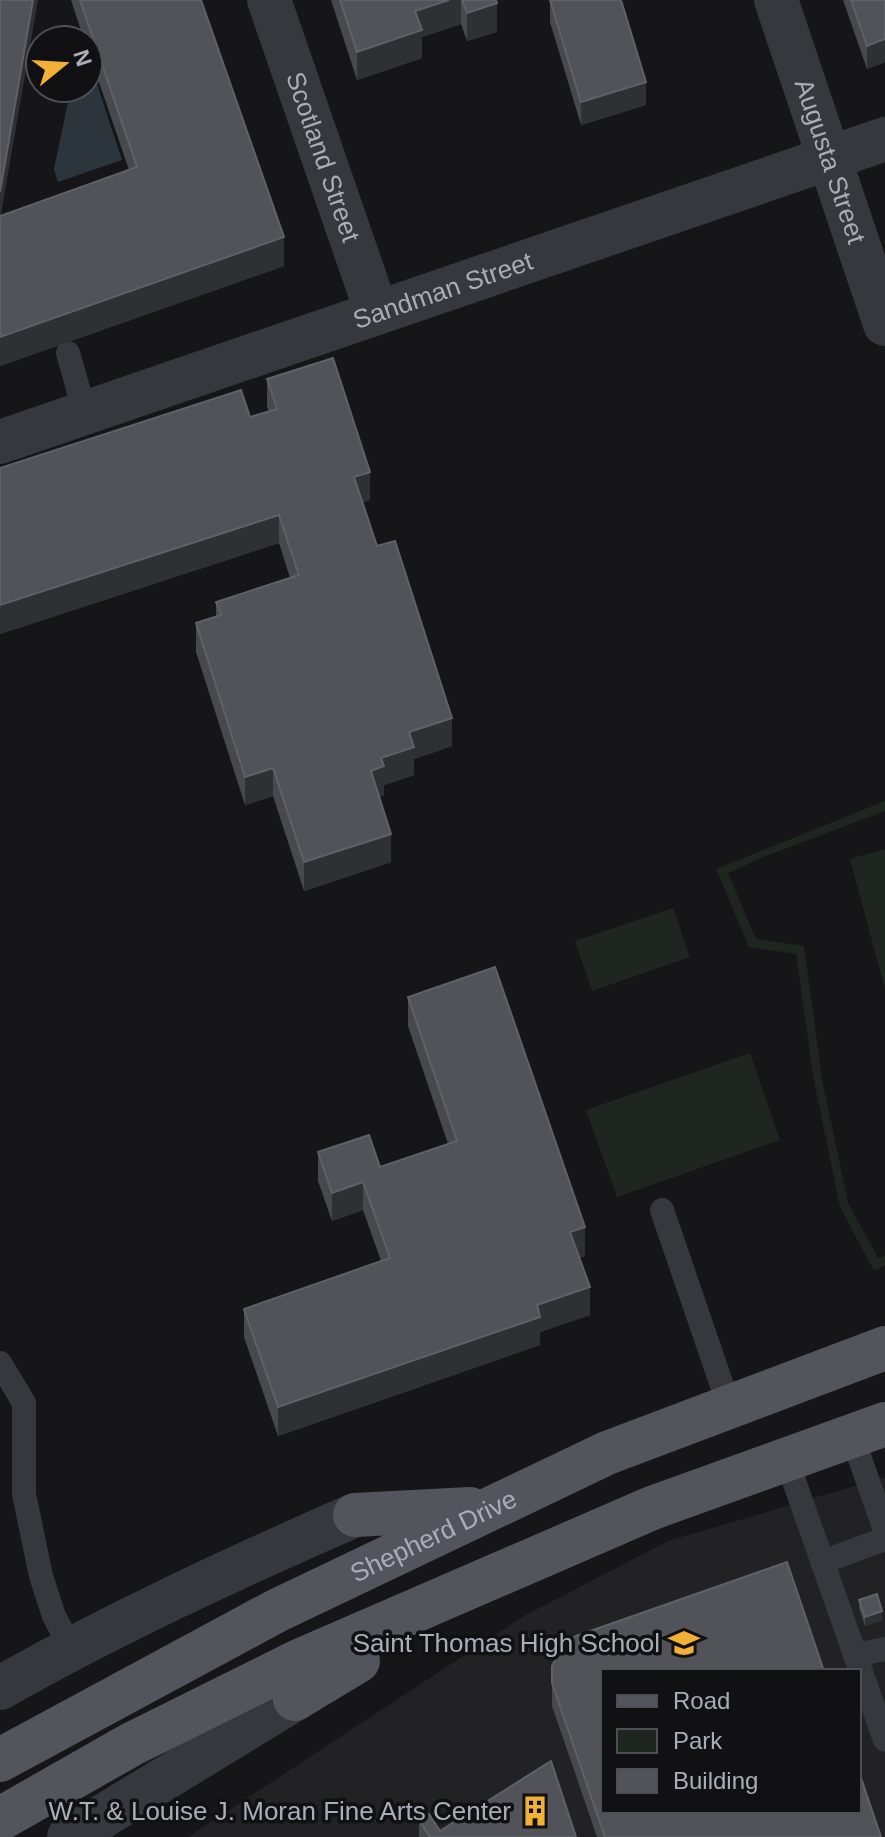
<svg xmlns="http://www.w3.org/2000/svg" width="885" height="1837" viewBox="0 0 885 1837" font-family="Arial,sans-serif">
<rect width="100%" height="100%" fill="#161618"/>
<path fill="#222225" fill-rule="evenodd" d="M885,1477V1837H188L524,1616L668,1541ZM603,1671H859V1811H603Z"/>
<g fill="#1e261f">
<path d="M885,801V811L766,856L728,873L756,939L804,946L822,1079L848,1203L878,1258L885,1255V1265L874,1271L840,1207L814,1081L796,954L749,947L716,869Z"/>
<path d="M885,849V989L850,859Z"/>
<path d="M673,908L690,957L592,991L575,941Z"/>
<path d="M750,1053L780,1140L617,1197L586,1110Z"/>
</g>
<path fill="#2c353c" d="M88,80L96,81L122,160L58,182L54,169L71,88H88Z"/>
<g fill="none" stroke-linecap="round" stroke-linejoin="round">
<g stroke="#37383d" stroke-width="24">
<path d="M68,353L85,413"/>
<path d="M662,1210L729,1406"/>
<path d="M0,1363L24,1403V1494L41,1576L54,1616L71,1648"/>
<path d="M852,1436L885,1530"/>
<path d="M786,1458L885,1740"/>
<path d="M822,1562L885,1539"/>
<path d="M855,1655L885,1649"/>
</g>
<g stroke="#37383d" stroke-width="44">
<path id="s1" d="M269,0L377,313"/>
<path id="s2" d="M776,0L885,324"/>
<path id="s3" d="M0,442L885,139"/>
</g>
<g stroke="#37383d" stroke-width="44">
<path d="M0,1688C115,1623 234,1568 355,1515"/>
<path d="M69,1837L295,1699"/>
</g>
<g stroke="#53555c" stroke-width="44">
<path d="M355,1515L470,1509"/>
<path d="M295,1699L358,1661"/>
<path id="s4" d="M0,1760L276,1611L607,1453L885,1348"/>
<path d="M0,1819L132,1744L299,1661L652,1508L885,1424"/>
</g>
</g>
<g fill="#47494d">
<path d="M0,0L1,216L129,170L88,50V40H84L71,0H201L284,266L0,366Z"/>
<path d="M331,0H496L497,32L467,41L461,24L422,37V58L357,80Z"/>
<path d="M550,0L646,105L581,125L550,22Z"/>
<path d="M843,0H885V62L867,69Z"/>
<path d="M267,379L370,500L363,502L377,546L452,746L414,759V775L384,785V795L379,797L391,862L304,891L273,796L245,805L196,652V623L216,617V602L290,578L279,543L0,634V468L250,417L269,412L267,407Z"/>
<path d="M408,997L585,1256L579,1258L590,1315L540,1332V1345L278,1436L244,1337V1309L381,1261L363,1210L332,1221L318,1181V1152L380,1167L448,1144L408,1026Z"/>
<path d="M859,1600L882,1620L865,1626L859,1608Z"/>
<path d="M552,1666L881,1837H597L552,1706Z"/>
<path d="M419,1820L440,1831L576,1837H419Z"/>
</g>
<g fill="#2f3033">
<path d="M33,0H38L0,220V192Z"/>
<path d="M449,0H461V24L422,37V58L357,80V52L415,11Z"/>
<path d="M497,3V32L467,41V13Z"/>
<path d="M885,39V62L867,69V46Z"/>
<path d="M646,82V105L581,125V102Z"/>
<path d="M284,237V266L0,366V337Z"/>
<path d="M370,472V500L354,505V477Z"/>
<path d="M279,515V543L0,634V605Z"/>
<path d="M452,718V746L414,759V775L384,785V795L371,799V771L381,758L409,732Z"/>
<path d="M273,768V796L245,805V777Z"/>
<path d="M391,834V862L304,891V862Z"/>
<path d="M363,1182V1210L332,1221V1193Z"/>
<path d="M585,1227V1256L570,1261V1232Z"/>
<path d="M590,1287V1315L540,1332V1345L278,1436V1407L537,1305Z"/>
<path d="M882,1611V1620L865,1626V1617Z"/>
</g>
<g fill="#525359" stroke="#5f6168" stroke-width="2">
<path d="M0,0H33L0,192Z"/>
<path d="M80,0H201L284,237L0,337V216L137,167Z"/>
<path d="M340,0H449L415,11L422,30L357,52Z"/>
<path d="M462,0H496L497,3L467,13Z"/>
<path d="M550,0H621L646,82L581,102Z"/>
<path d="M851,0H885V39L867,46Z"/>
<path d="M333,358L370,472L354,477L377,546L395,541L452,718L409,732L414,747L381,758L384,766L371,771L391,834L304,862L273,768L245,777L196,623L221,615L216,602L299,575L279,515L0,605V468L241,390L250,417L277,409L267,379Z"/>
<path d="M495,967L585,1227L570,1232L590,1287L537,1305L540,1317L278,1407L244,1309L390,1258L363,1182L332,1193L318,1152L369,1135L380,1167L457,1141L408,997Z"/>
<path d="M787,1562L824,1671H603V1811H859V1772L881,1837H605L552,1683V1666L564,1643L576,1636Z"/>
<path d="M877,1594L882,1611L865,1617L859,1600Z"/>
<path d="M551,1761L576,1837H430L419,1820L429,1814L440,1831Z"/>
</g>
<defs>
<g id="school-bare" transform="scale(2.4)"><path d="M0-5L7-2L0 1L-7-2ZM-4 1L0 2.5L4 1V4Q0 6-4 4Z" fill="#f2b134" stroke="#111113" stroke-width="2.5" paint-order="stroke"/></g>
<g id="building-bare" transform="scale(2.4)"><path d="M-4-6H4V6H1V3H-1V6H-4ZM-2.5-4.3h1.7v1.8h-1.7ZM.8-4.3h1.7v1.8H.8ZM-2.5-1h1.7V.8h-1.7ZM.8-1h1.7V.8H.8Z" fill="#f2b134" stroke="#111113" stroke-width="2.5" paint-order="stroke"/></g>
</defs>
<g fill-rule="evenodd">
<use href="#school-bare" x="684" y="1643"/>
<use href="#building-bare" x="535" y="1811"/>
</g>
<g text-anchor="middle" stroke-width="7" stroke-linejoin="round" paint-order="stroke">
<g font-size="26" fill="#a8adb8" stroke="#111113">
<text dy="9" stroke="none"><textPath href="#s1" startOffset="166">Scotland Street</textPath></text>
<text dy="9" stroke="none"><textPath href="#s2" startOffset="170">Augusta Street</textPath></text>
<text dy="9" stroke="none"><textPath href="#s3" startOffset="468">Sandman Street</textPath></text>
<text dy="9" stroke="none"><textPath href="#s4" startOffset="488">Shepherd Drive</textPath></text>
</g>
<g font-size="26" fill="#a8adb8" stroke="#111113" text-anchor="end">
<text x="660" y="1652">Saint Thomas High School</text>
<text x="511" y="1820">W.T. &amp; Louise J. Moran Fine Arts Center</text>
</g>
</g>
<rect x="601" y="1669" width="260" height="144" fill="#111113" stroke="#4d4f55" stroke-width="2"/>
<rect x="617" y="1695" width="40" height="12" fill="#53555c" stroke="#4d4f55" stroke-width="2"/>
<text x="673" y="1709" font-size="24" fill="#a8adb8">Road</text>
<rect x="617" y="1729" width="40" height="24" fill="#1e261f" stroke="#4d4f55" stroke-width="2"/>
<text x="673" y="1749" font-size="24" fill="#a8adb8">Park</text>
<rect x="617" y="1769" width="40" height="24" fill="#525359" stroke="#4d4f55" stroke-width="2"/>
<text x="673" y="1789" font-size="24" fill="#a8adb8">Building</text>
<g transform="translate(64 64) rotate(72)"><circle r="38" fill="#111113" stroke="#4d4f55" stroke-width="2"/>
<path d="M0-6L14 30L0 20L-14 30Z" fill="#f2b134"/>
<text y="-12" font-size="22" font-weight="bold" text-anchor="middle" fill="#a8adb8">N</text>
</g>
</svg>
